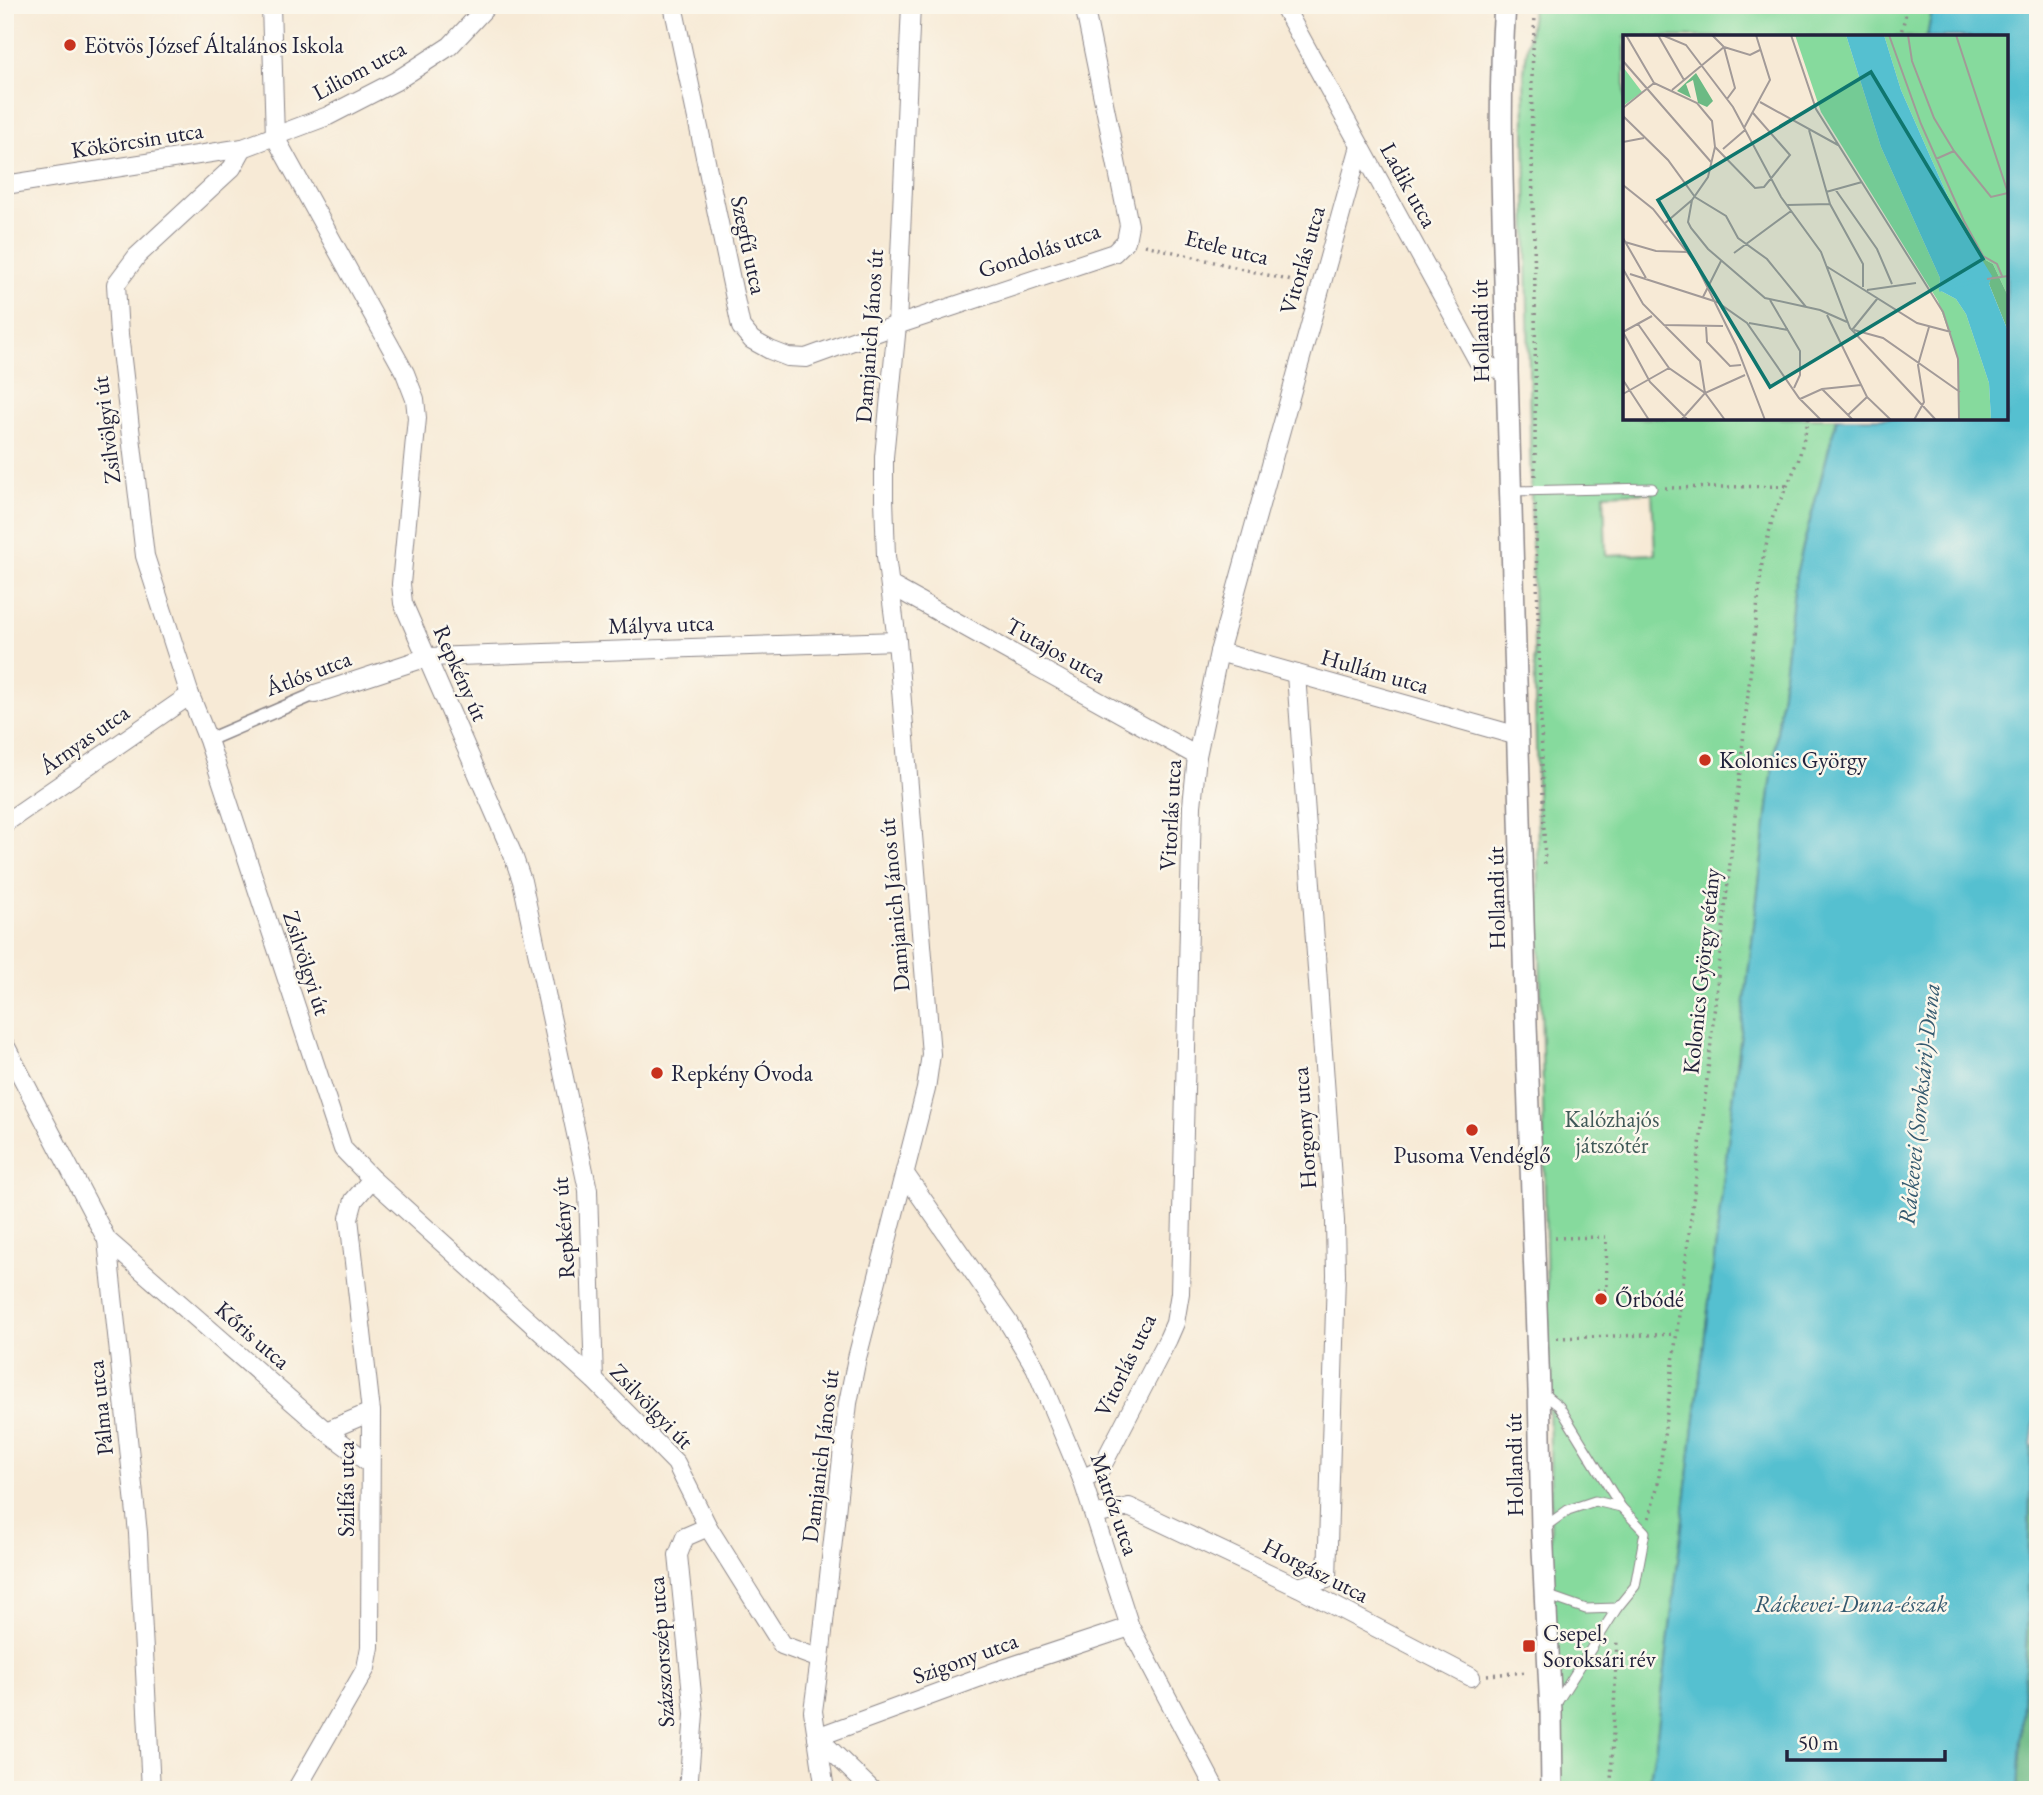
<svg xmlns="http://www.w3.org/2000/svg" width="2043" height="1795" viewBox="0 0 2043 1795" font-family="'EB Garamond',serif">
<rect width="100%" height="100%" fill="#fbf7ec"/>
<filter id="ink" filterUnits="userSpaceOnUse"><feTurbulence type="fractalNoise" baseFrequency=".0143" numOctaves="2"/><feDisplacementMap in="SourceGraphic" scale="14" xChannelSelector="R" yChannelSelector="G"/><feConvolveMatrix kernelMatrix="1 2 1 2 8 2 1 2 1" color-interpolation-filters="sRGB"/></filter>
<filter id="wash" filterUnits="userSpaceOnUse"><feTurbulence type="fractalNoise" baseFrequency=".00686" numOctaves="4" result="noise"/><feDisplacementMap in="SourceGraphic" scale="28" xChannelSelector="R" yChannelSelector="G"/><feGaussianBlur stdDeviation="1.57" result="paint"/><feColorMatrix in="noise" values="0 0 0 0 0 0 0 0 0 0 0 0 0 0 0 0 0 1.4 0 .05"/><feComposite in="paint" operator="in"/></filter>
<g filter="url(#wash)">
<rect width="100%" height="100%" fill="#f7ead6"/>
<path fill="#86da9d" stroke="#547e6c" stroke-width="2" fill-rule="evenodd" d="M1533,5H1933L1927,37H1625V418H1837L1796,574L1656,1744L1648,1790H1553L1550,1451L1531,495L1524,72ZM1652,492L1655,554L1606,556L1604,494Z"/>
<path fill="#6cba84" stroke="#476e60" stroke-width="2" d="M2031,1446H2038V1790H2018L2027,1632Z"/>
<path fill="#55c0d0" stroke="#3c7186" stroke-width="2" d="M1933,5H2038V1395L2031,1446L2027,1632L2018,1790H1648L1656,1744L1796,574L1837,418H2006V37H1927Z"/>
</g>
<g filter="url(#ink)">
<g fill="none" stroke-linecap="round" stroke-linejoin="round">
<g stroke="#8c8688" stroke-width="11">
<g id="service">
<path d="M1511,491L1652,488"/>
<path d="M1540,1391L1559,1406L1621,1507L1645,1532L1635,1586L1617,1608L1556,1704"/>
<path d="M1543,1528L1568,1510L1595,1501L1621,1507"/>
<path d="M1546,1595L1586,1609L1617,1608"/>
</g>
</g>
<g stroke="#8c8688" stroke-width="15">
<path id="pedestrian" d="M208,740L315,694"/>
</g>
<g stroke="#8c8688" stroke-width="20">
<g id="minor">
<path d="M271,5L275,137L405,373L415,399L417,418L401,584L403,603L513,855L522,881L588,1190L594,1380"/>
<path d="M673,5L741,327L752,340L770,350L788,357L806,358L897,325L1114,253L1126,241L1129,225L1084,5"/>
<path d="M1283,5L1478,361L1493,368L1507,371"/>
<path d="M243,148L232,168L137,256L116,284L119,334L145,556L190,695L208,740L343,1149L372,1179L594,1380L676,1463L708,1527L782,1645L820,1659"/>
<path d="M5,185L243,148L328,116L396,81L450,46L488,5"/>
<path d="M892,586L1197,756"/>
<path d="M1219,652L1518,736"/>
<path d="M1296,674L1335,1221L1336,1275L1327,1579L1298,1587"/>
<path d="M315,694L428,657L897,641"/>
<path d="M5,823L190,695"/>
<path d="M5,1045L107,1240L138,1533L151,1790"/>
<path d="M905,1174L1008,1322L1035,1367L1082,1479L1130,1627L1216,1790"/>
<path d="M107,1240L326,1431L370,1464"/>
<path d="M326,1431L371,1412"/>
<path d="M1082,1479L1100,1470L1168,1339L1175,1323L1180,1293L1192,806L1197,756L1219,652L1360,146"/>
<path d="M1095,1515L1129,1507L1298,1587L1471,1677"/>
<path d="M817,1737L997,1671L1130,1627"/>
<path d="M817,1737L872,1790"/>
<path d="M296,1790L366,1668L370,1647L371,1412L349,1218L354,1200L372,1179"/>
<path d="M688,1790L694,1714L678,1555L685,1537L708,1527"/>
<path d="M825,1790L813,1711L820,1659L848,1403L857,1358L926,1089L931,1054L897,641L886,556L884,498V457L897,325L911,5"/>
</g>
</g>
<g stroke="#8c8688" stroke-width="24">
<path id="tertiary" d="M1505,5C1496,127 1506,249 1507,371L1526,1024L1539,1390L1542,1529L1551,1712L1552,1790"/>
</g>
<g stroke="#8c8688" stroke-width="3.5" stroke-dasharray="2 5" stroke-linecap="butt">
<path d="M1900,37L1908,5"/>
<path d="M1145,245L1304,284"/>
<path d="M1535,476C1535,398 1536,319 1534,241C1532,163 1529,83 1536,5"/>
<path d="M1665,488L1787,486"/>
<path d="M1535,505L1545,868"/>
<path d="M1555,1238L1606,1237L1607,1290H1595"/>
<path d="M1557,1338L1676,1334"/>
<path d="M1649,1518L1658,1484L1700,1145L1762,563L1773,516L1798,462L1809,418"/>
<path d="M1487,1675L1528,1672"/>
<path d="M1597,1790L1611,1783L1617,1638"/>
</g>
<use href="#service" stroke="#fff" stroke-width="9"/>
<use href="#pedestrian" stroke="#fff" stroke-width="12"/>
<use href="#minor" stroke="#fff" stroke-width="18"/>
<use href="#tertiary" stroke="#fff" stroke-width="21"/>
</g>
</g>
<g fill="#c8321e" stroke="#fbf7ec" stroke-width="2.5">
<circle cx="70" cy="45" r="7"/>
<circle cx="1705" cy="760" r="7"/>
<circle cx="657" cy="1073" r="7"/>
<circle cx="1472" cy="1130" r="7"/>
<circle cx="1601" cy="1299" r="7"/>
<rect x="1522" y="1639" width="14" height="14" rx="3.5"/>
</g>
<g text-anchor="middle" stroke-width="5" stroke-linejoin="round" paint-order="stroke">
<g font-size="23" fill="#22223b" stroke="#fbf7ec" text-anchor="start">
<text x="84" y="53">Eötvös József Általános Iskola</text>
<text x="1719" y="768">Kolonics György</text>
<text x="671" y="1081">Repkény Óvoda</text>
<text x="1472" y="1163" text-anchor="middle">Pusoma Vendéglő</text>
<text x="1615" y="1307">Őrbódé</text>
<text x="1543" y="1641">Csepel,<tspan x="1543" dy="26">Soroksári rév</tspan></text>
</g>
<g font-size="23" fill="#22223b" stroke="#fbf7ec">
<text transform="translate(359 70) rotate(-28)" y="8">Liliom utca</text>
<text transform="translate(137 140) rotate(-9)" y="8">Kökörcsin utca</text>
<text transform="translate(1409 185) rotate(61)" y="8">Ladik utca</text>
<text transform="translate(749 245) rotate(78)" y="8">Szegfű utca</text>
<text transform="translate(1227 247) rotate(14)" y="8">Etele utca</text>
<text transform="translate(1039 250) rotate(-19)" y="8">Gondolás utca</text>
<text transform="translate(1302 260) rotate(-74)" y="8">Vitorlás utca</text>
<text transform="translate(1480 331) rotate(-91)" y="8">Hollandi út</text>
<text transform="translate(869 336) rotate(-86)" y="8">Damjanich János út</text>
<text transform="translate(106 430) rotate(-97)" y="8">Zsilvölgyi út</text>
<text transform="translate(661 624) rotate(-2)" y="8">Mályva utca</text>
<text transform="translate(1056 650) rotate(29)" y="8">Tutajos utca</text>
<text transform="translate(1375 671) rotate(16)" y="8">Hullám utca</text>
<text transform="translate(308 673) rotate(-21)" y="8">Átlós utca</text>
<text transform="translate(461 673) rotate(66)" y="8">Repkény út</text>
<text transform="translate(84 739) rotate(-35)" y="8">Árnyas utca</text>
<text transform="translate(1170 815) rotate(-87)" y="8">Vitorlás utca</text>
<text transform="translate(1496 898) rotate(-91)" y="8">Hollandi út</text>
<text transform="translate(894 905) rotate(-95)" y="8">Damjanich János út</text>
<text transform="translate(307 963) rotate(72)" y="8">Zsilvölgyi út</text>
<text transform="translate(1701 971) rotate(-84)" y="8">Kolonics György sétány</text>
<text transform="translate(1304 1128) rotate(-94)" y="8">Horgony utca</text>
<text transform="translate(563 1228) rotate(-94)" y="8">Repkény út</text>
<text transform="translate(253 1335) rotate(41)" y="8">Kőris utca</text>
<text transform="translate(1125 1365) rotate(-64)" y="8">Vitorlás utca</text>
<text transform="translate(652 1406) rotate(46)" y="8">Zsilvölgyi út</text>
<text transform="translate(100 1408) rotate(-96)" y="8">Pálma utca</text>
<text transform="translate(820 1456) rotate(-83)" y="8">Damjanich János út</text>
<text transform="translate(1514 1465) rotate(-91)" y="8">Hollandi út</text>
<text transform="translate(346 1489) rotate(-90)" y="8">Szilfás utca</text>
<text transform="translate(1115 1504) rotate(71)" y="8">Matróz utca</text>
<text transform="translate(1316 1570) rotate(27)" y="8">Horgász utca</text>
<text transform="translate(661 1652) rotate(-94)" y="8">Százszorszép utca</text>
<text transform="translate(965 1658) rotate(-20)" y="8">Szigony utca</text>
</g>
<g font-size="23" fill="#405958" stroke="#fbf7ec">
<text x="1612" y="1127">Kalózhajós<tspan x="1612" dy="26">játszótér</tspan></text>
</g>
<g font-size="24" font-style="italic" fill="#34596f" stroke="#fbf7ec">
<text transform="translate(1919 1104) rotate(-84)" y="8">Ráckevei (Soroksári)-Duna</text>
<text x="1851" y="1612">Ráckevei-Duna-észak</text>
</g>
</g>
<g transform="translate(1623 35)">
<rect width="385" height="385" fill="#f7ead6"/>
<path d="M172,0H223L258,112L317,243L316,255L333,264L343,279L366,348L368,385H336L335,324L315,266L198,77ZM261,0H385V261L370,229L359,223L337,189L278,55ZM0,32L19,57L0,71Z" fill="#86da9d"/>
<path d="M73,38L90,66L84,72L75,68L70,45L63,49L68,63L54,56ZM340,187L359,223L370,229L385,261V296L366,249L368,241L337,189Z" fill="#6cba84"/>
<path d="M223,0H261L278,55L337,189L369,241L366,249L385,296V385H368L366,348L343,279L333,264L316,255L317,243L258,112Z" fill="#55c0d0"/>
<path fill="none" stroke="#55c0d0" stroke-width="3.5" d="M316,255L362,244"/>
<path fill="none" stroke="#a29a98" stroke-width="2" d="M3,0L31,48L74,68L89,86L92,112L85,142L69,165L41,189M35,0L61,45M39,0L63,10L110,72L158,162L198,217L227,293L313,385M89,0L101,12L112,53L104,64M168,0L193,74L320,277L335,324L336,385M266,0L298,89L341,186L360,221L374,229L379,241M285,0L289,26L311,83L331,116L313,124M333,0L385,158M101,12L127,20L137,15M0,26L88,127M49,55L101,12M137,67L215,110M0,73L31,48M0,81L45,125L72,162L103,181L115,203L144,224L183,272M121,93L147,45L133,0M186,95L207,169L240,229V252M0,107L21,103M92,112L132,153L141,152L167,120L130,78M100,114L122,95M331,116L368,162L385,158M0,150L30,174L72,227L113,310L142,385M212,154L254,214L269,249M203,157L239,147M69,165L65,187L68,193L85,214L142,263L197,275L224,287M164,170L207,169M0,203L23,243M2,207L33,216L64,217M111,218L168,176M203,231L294,288L328,297M0,234L20,269L77,326L82,358M7,239L94,267L124,288L176,363L198,385M364,244L385,241M244,255L293,248M80,262L98,226M147,265L177,316V340L171,353M204,280L244,362L268,385M126,288L165,295M15,289L46,333L82,358L102,385M40,290L100,291M83,291L84,307L107,331L118,330M229,295L254,264M231,295L260,303L337,357M0,297L27,347L65,385M0,297L29,281M0,345L26,385M199,354L230,385M0,359L46,333M177,364L199,354L238,350M225,380L244,362M58,385L82,358L122,340M291,385L301,367L295,330L306,292"/>
<path fill="#0f766e" fill-opacity="0.15" stroke="#0f766e" stroke-width="3.5" d="M248,37L360,224L147,352L35,165Z"/>
<rect width="385" height="385" fill="none" stroke="#22223b" stroke-width="3.5"/>
</g>
<rect width="2043" height="1795" fill="none" stroke="#fbf7ec" stroke-width="28"/>
<path d="M1787 1750v10h158v-10" fill="none" stroke="#22223b" stroke-width="3.5"/>
<text x="1798" y="1750" font-size="21" fill="#22223b" stroke="#fbf7ec" stroke-width="5" paint-order="stroke">50 m</text>
</svg>
